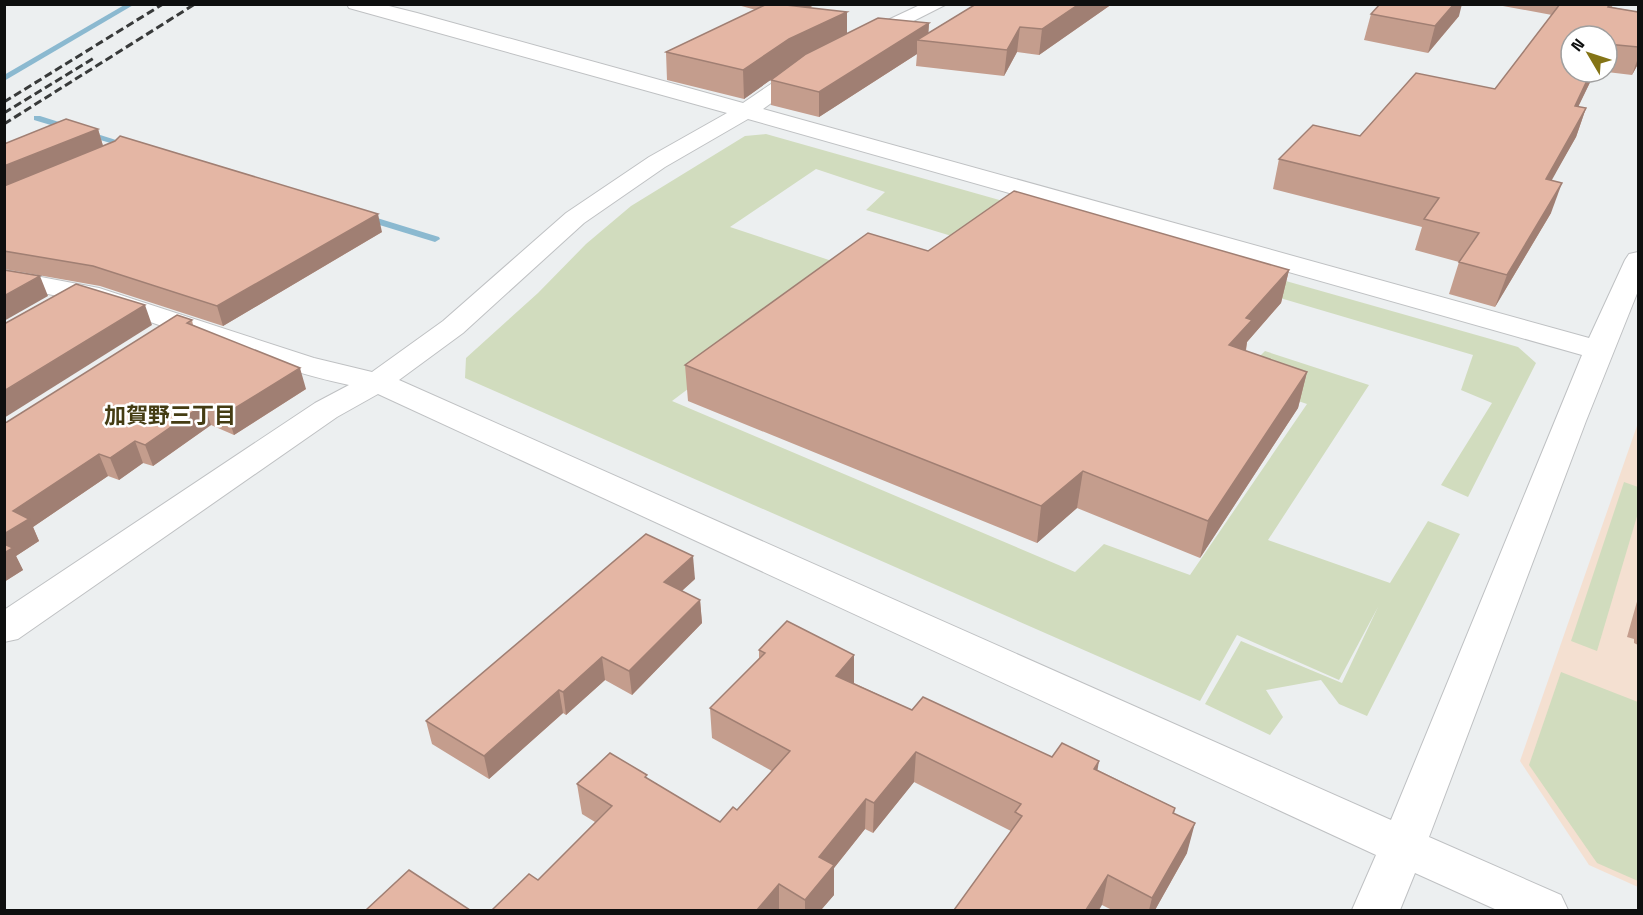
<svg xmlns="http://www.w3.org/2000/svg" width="1643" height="915" viewBox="0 0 1643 915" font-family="'Titillium Web','Noto Sans JP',sans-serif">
<rect width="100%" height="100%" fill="#eceff0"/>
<path fill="#f4e0d1" d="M1638,423V887L1589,865L1520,761Z"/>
<g fill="#d1dcbe">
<path d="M766,134L1487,338L1518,347L1536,363L1468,497L1441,485L1492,403L1461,390L1473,355L1002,216L968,241L866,210L885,192L816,169L730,227L850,267L672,401L1075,572L1104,544L1190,575L1307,404L1236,380L1265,351L1369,385L1268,540L1390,583L1428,521L1460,534L1367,716L1339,704L1321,680L1266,690L1283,717L1270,735L1205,704L1241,641L1342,683L1378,607L1339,680L1237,635L1200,701L465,378L466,358L538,293L586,244L631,206L745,136Z"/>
<path d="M1624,482L1638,487V513L1597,651L1571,641Z"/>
<path d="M1561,672L1638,702V881L1597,863L1529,765Z"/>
</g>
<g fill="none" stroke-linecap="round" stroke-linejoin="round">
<g fill="#8bb9d0" fill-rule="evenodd">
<path d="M126,4H135L4,81V75Z"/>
<path d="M34,116H40L135,146L127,148L34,120Z"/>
<path d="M364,214L439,237L440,239L435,242L360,219L359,217Z"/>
</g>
<g stroke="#bfc1c3" stroke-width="2">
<g id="minor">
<path d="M347,4H381L417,13L743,103L802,63H816L819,67L816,71L763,109L1589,338L1625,260L1629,254L1638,252V291L1586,421L1429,837L1561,895L1568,910H1497L1415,873L1400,910H1352L1376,855L378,394L337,417L18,639L4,642V610L315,403L349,385C269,368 194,335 117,311C80,299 42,293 4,286V270L99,288L314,358L372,372L443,321L566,213L649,157L727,113L349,8ZM748,119L1582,355L1391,820L399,380L463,333L584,223L665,167Z"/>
<path d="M922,4H947L870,43H856L853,39L856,35Z"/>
</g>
</g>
<use href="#minor" fill="#fff" fill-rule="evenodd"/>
<g stroke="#383a3a" stroke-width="3" stroke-dasharray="8 4" stroke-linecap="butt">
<path d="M4,102L163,4"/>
<path d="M4,113L94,58"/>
<path d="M4,124L195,4"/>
</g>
</g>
<g fill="#c49d8d">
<path d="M734,4H816L809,8L847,12V34L929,23L928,33L976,4H1112L1039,55L1017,52L1004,76L916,66L917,54L819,117L771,105V80L783,71L744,99L667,80L666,52L756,10Z"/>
<path d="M1492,4H1613L1612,7L1638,12V64L1632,75L1607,72V36L1571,72H1595L1578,107L1586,108L1576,137L1551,180V213L1495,307L1449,294L1459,262L1415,250L1422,227L1273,189L1279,159L1360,136L1495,89L1552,15Z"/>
<path d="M1371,14L1459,16L1428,53L1364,40Z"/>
<path d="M98,129L103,146L382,232L223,326L100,286L4,269V144Z"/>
<path d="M1289,270L1281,303L1247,342L1246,351L1307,372L1298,408L1200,558L1077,508L1037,543L688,401L685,365Z"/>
<path d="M192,320L193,325L306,389L234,435L211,425L153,466L143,463L119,480L108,476L33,527L39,541L16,556L23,570L4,582L7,422Z"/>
<path d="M695,579L682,591L700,600L702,623L632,695L605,680L566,715L563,713L489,779L432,744L426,721Z"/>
<path d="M1638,598V645L1634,643V639L1627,637Z"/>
<path d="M759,650L854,683L912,710L1052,757L1098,770L1175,808L1174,814L1187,853L1155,910H1112L1102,905L1011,831L914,782L873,833L865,829L834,868V895L821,910H492L538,880L595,822L582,814L577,784L647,779L720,822L737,810L772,771L712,738L710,708L759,658Z"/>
</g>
<g fill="#a07f73">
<path d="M788,4H816L788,17Z"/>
<path d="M1079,4H1112L1039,55L1042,29Z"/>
<path d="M1454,4H1462L1459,16L1428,53L1435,26Z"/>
<path d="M847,12V38L790,66L744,99L743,70L789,39Z"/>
<path d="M929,23L928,41L917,40V54L819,117V92Z"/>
<path d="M1020,27L1017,52L1004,76L1007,50Z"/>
<path d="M1638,58V64L1632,75Z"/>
<path d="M1591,72H1595L1565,134L1575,106Z"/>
<path d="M1586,108L1576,137L1535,210L1546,179Z"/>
<path d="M98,129L103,146L4,186V166Z"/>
<path d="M1562,183L1551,213L1495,307L1507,275Z"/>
<path d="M378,214L382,232L223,326L217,306Z"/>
<path d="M1289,270L1281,303L1247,342L1245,354L1229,345L1246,318Z"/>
<path d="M40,276L48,296L4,321V296Z"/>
<path d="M145,305L152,325L4,418V391Z"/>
<path d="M300,368L306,389L234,435L227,413Z"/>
<path d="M1307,372L1298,408L1200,558L1208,521Z"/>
<path d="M204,404L211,425L153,466L145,445Z"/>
<path d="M135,441L143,463L119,480L110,458Z"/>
<path d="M99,454L108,476L33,527L39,541L16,556L23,570L4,582V534L13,511Z"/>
<path d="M1083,471L1077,508L1037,543L1041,506Z"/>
<path d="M693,556L695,579L666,605L664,582Z"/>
<path d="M700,600L702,623L632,695L629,671Z"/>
<path d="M854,655V685L836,676Z"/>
<path d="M602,657L605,680L566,715L563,692Z"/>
<path d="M559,690L563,713L489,779L484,756Z"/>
<path d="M916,752L914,782L873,833L874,803Z"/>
<path d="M1099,761L1094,791V769Z"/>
<path d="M866,799L865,829L834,868V895L821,910H805V900L819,857Z"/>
<path d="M1195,823L1187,853L1155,910H1149L1152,898Z"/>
<path d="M1108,875L1102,905L1099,910H1086Z"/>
<path d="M779,884V910H757Z"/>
</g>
<g fill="#e4b6a4" stroke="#a07f73" stroke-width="1.5">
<path d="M767,4H777L847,12L789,39L743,70L666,52Z"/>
<path d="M976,4H1079L1042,29L1020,27L1007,50L917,40Z"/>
<path d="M1380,4H1454L1435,26L1371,14Z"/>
<path d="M1560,4H1610L1608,7L1638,12V47L1607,44V36H1571V72H1591L1575,106L1586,108L1546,179L1562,183L1507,275L1459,262L1479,233L1424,219L1439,198L1279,159L1313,125L1360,136L1416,73L1495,89Z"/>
<path d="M878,18L929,23L819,92L771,80L806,54Z"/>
<path d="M66,119L98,129L4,166V144Z"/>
<path d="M120,136L378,214L217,306L93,266L4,251V186L115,141Z"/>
<path d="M1014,191L1289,270L1246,318L1252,320L1229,345L1307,372L1208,521L1083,471L1041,506L685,365L868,233L928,251Z"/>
<path d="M4,270L40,276L4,296Z"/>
<path d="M76,284L145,305L4,391V324Z"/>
<path d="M177,315L192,320L187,323L300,368L227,413L204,404L145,445L135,441L110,458L99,454L13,511L29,519L4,534V423L7,422Z"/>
<path d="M646,534L693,556L664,582L700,600L629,671L602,657L563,692L559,690L484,756L426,721Z"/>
<path d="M4,544L13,548L4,553Z"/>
<path d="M787,621L854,655L836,676L912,710L923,697L1052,757L1062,743L1099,761L1094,769L1175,808L1173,813L1195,823L1152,898L1108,875L1086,910H954L1022,816L1015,812L1021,804L916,752L874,803L866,799L819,857L834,865L805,900L779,884L757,910H492L529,874L538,880L612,806L577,784L610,753L647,775L645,777L720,822L733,807L737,810L790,751L710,708L765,653L759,650Z"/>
<path d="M409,870L470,910H366Z"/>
</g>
<g text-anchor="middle" stroke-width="5" stroke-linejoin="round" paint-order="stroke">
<g font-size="22" font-weight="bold" fill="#443c13" stroke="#fff">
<text x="170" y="423">加賀野三丁目</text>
</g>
</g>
<rect width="1643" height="915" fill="none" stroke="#0e0f0f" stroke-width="12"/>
<g transform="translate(1589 54) rotate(309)"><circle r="28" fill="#ffffff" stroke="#9f9f9f" stroke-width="1.5"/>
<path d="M0-4.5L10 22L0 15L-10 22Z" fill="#847416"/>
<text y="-9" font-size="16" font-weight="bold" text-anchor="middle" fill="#0e0f0f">N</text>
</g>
</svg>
